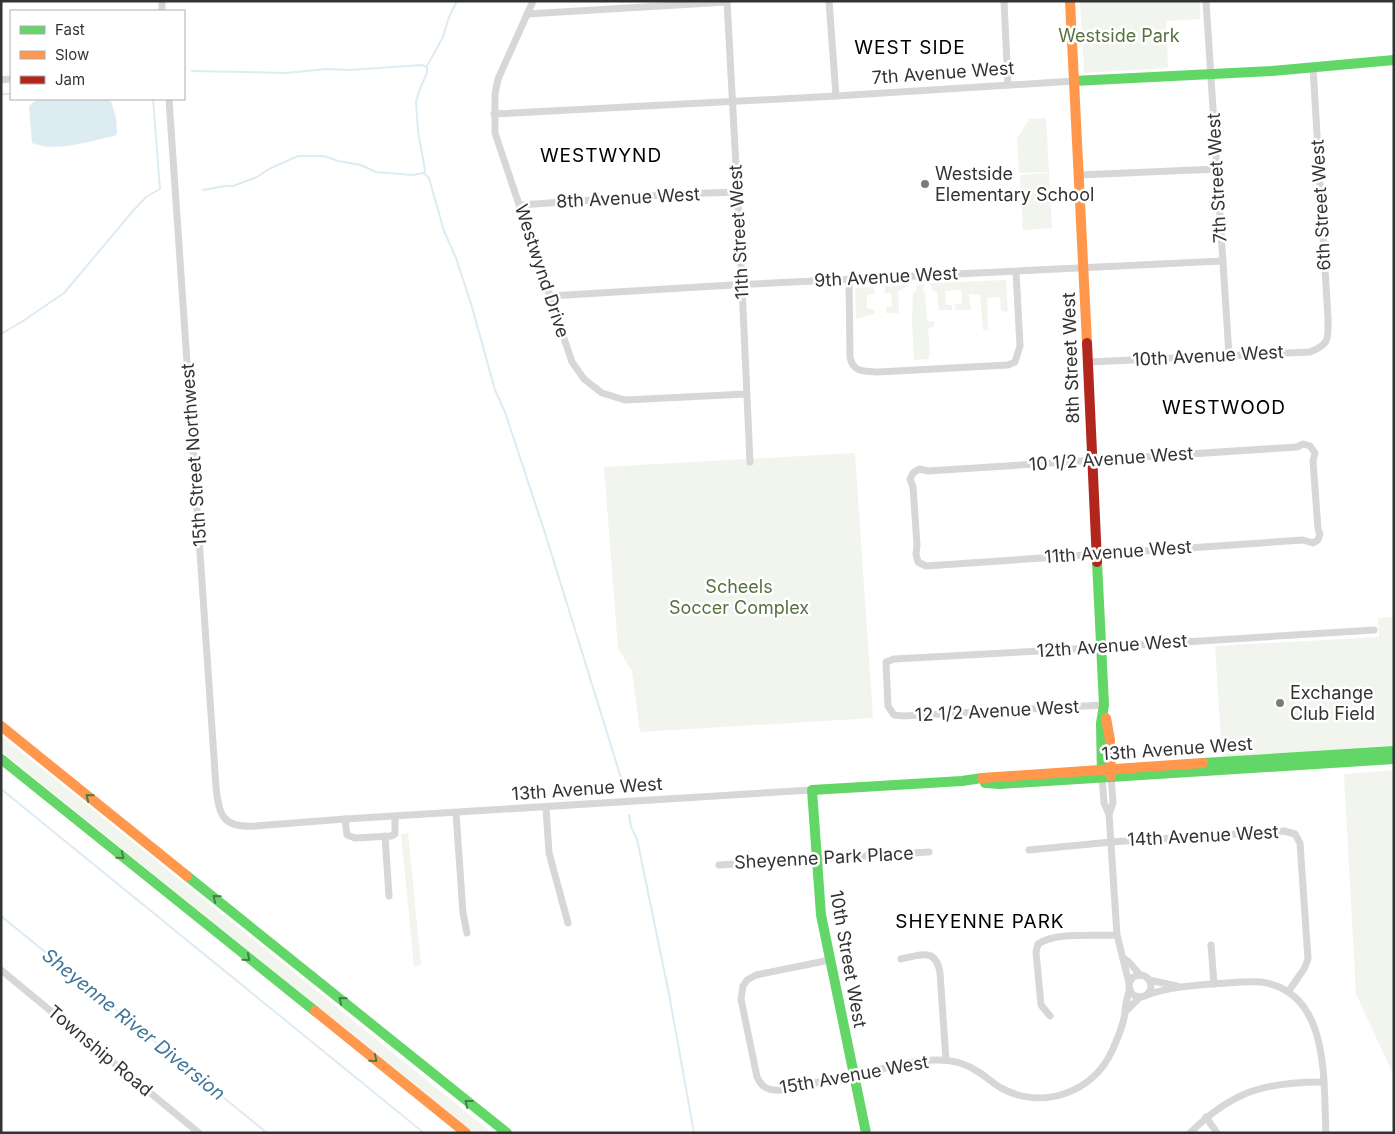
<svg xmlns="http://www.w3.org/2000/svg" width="1395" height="1134" viewBox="0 0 1395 1134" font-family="Inter,sans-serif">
<rect width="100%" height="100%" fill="#fff"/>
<g fill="#f1f5ed">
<path d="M1080,1H1200V19L1166,21L1168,68L1084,73Z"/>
<path d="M1046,118L1049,172L1019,173L1017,139L1029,119Z"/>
<path d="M1049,173L1052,228L1023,230L1020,175Z"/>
<path d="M1006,280L1008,312L1001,311L1000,297L987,298L988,330H983L980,295L969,294L971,310H955V304H962L961,290L945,291L946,305H952V310H939L937,292L933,291L930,283Z"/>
<path d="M925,284L923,287V291L925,292L927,321H934V327L928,328L930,354L928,355L929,359L914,360L912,323L913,293L916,291L917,288L916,285Z"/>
<path d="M910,285L898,291L899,313H886V307H892L891,293H885V286Z"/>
<path d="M873,287L875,294L867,295V308L875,310V314C868,314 863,318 856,319L855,288Z"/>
<path d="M855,453L873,718L640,732L632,671L618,648L604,467Z"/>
<path d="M1394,617V747L1222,757L1215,646L1379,637L1378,618Z"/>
<path d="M1,736L70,791L492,1133H475L1,751Z"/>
<path d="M1394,770V1076L1356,994L1344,774Z"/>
<path d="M408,833L421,965L414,967L401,834Z"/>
</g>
<path fill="#ddebf3" d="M61,99H104L111,101L116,118L117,133L114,136C89,141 57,153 32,143L29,107C33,97 51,100 61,99Z"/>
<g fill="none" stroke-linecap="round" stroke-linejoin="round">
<g stroke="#ddebf3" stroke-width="2">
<path d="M457,1L449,17L443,37L427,66V73L419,91L416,102L418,131L425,170L424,173L429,178L444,231L456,258L472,307L495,390L505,412L545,533L622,781"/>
<path d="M192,71L286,73L327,69L349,70L423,65L426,67"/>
<path d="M1,94H11"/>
<path d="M203,190L225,186H233L257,177L269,169L298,156H324L338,161L361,165L376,172L412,175L424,173"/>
<path d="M1,334L23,321L64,293L132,212L146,197L160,189L153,99"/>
<path d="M1,789L424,1133"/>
<path d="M629,815L631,827L637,839L669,994L694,1133"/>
<path d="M1,916L267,1133"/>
</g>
<g stroke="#d7d7d7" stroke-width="7">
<path d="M162,1V11"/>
<path d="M533,1L498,79L495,94V133L572,362L584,379L602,393L625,400L746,394"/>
<path d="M727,1L739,221L750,462"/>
<path d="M829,1L836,96"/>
<path d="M1004,1L1008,85"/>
<path d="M1206,1L1229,355"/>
<path d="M527,14L727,2"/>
<path d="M1,80L11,79"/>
<path d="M169,99L216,787C219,816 223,828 255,826L345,819L812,790"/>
<path d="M494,114L836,96L1074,81"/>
<path d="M1079,175L1218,169"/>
<path d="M520,205L679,194L737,192"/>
<path d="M849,279L850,357C853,373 865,371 878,372L1008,365L1015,362L1020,346L1016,272"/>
<path d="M550,296L732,285L1222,261"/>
<path d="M1088,362L1310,352C1330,344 1328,339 1328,319L1313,67"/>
<path d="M1303,444L1310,446L1315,453L1313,461L1318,529L1320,534L1318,540L1313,543L1303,540L926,566L918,562L916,554L917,545L913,487L910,479L913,473L919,469L928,471L1297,447Z"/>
<path d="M1104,705L903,716L894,715L888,706L886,662L894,659L1059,650L1374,630"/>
<path d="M1102,777L1104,803L1109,814L1117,935L1129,983"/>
<path d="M546,808L549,853L568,923"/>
<path d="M456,813L463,913L467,933"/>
<path d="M1109,814L1113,803L1111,776"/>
<path d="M345,819L347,835L355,838L391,836L395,834V817"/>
<path d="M385,836L389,896"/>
<path d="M1029,850L1111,842L1284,831L1295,834L1300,843L1308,959L1304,969L1288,992"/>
<path d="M719,865L929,852"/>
<path d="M1211,945L1214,984"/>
<path d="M1123,958L1129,962L1140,975"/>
<path d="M901,959C921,955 936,947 940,973L946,1060"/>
<path d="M830,960L756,975L747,980L743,986L741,999L757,1077C762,1088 769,1091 781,1090L919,1061C939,1059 958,1059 975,1070C985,1075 993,1084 1003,1089C1044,1110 1093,1092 1112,1051C1116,1042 1125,1021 1125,1011C1126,1003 1127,997 1130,989"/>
<path d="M1,970L199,1133"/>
<circle cx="1140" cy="986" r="11"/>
<path d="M1149,980L1177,986"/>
<path d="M1147,995C1171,986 1201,985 1226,983C1238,982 1250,981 1261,982C1331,992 1323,1081 1326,1133"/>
<path d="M1125,1012L1140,997"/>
<path d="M1050,1016L1041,1005L1036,952L1038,944C1056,932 1094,936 1117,935"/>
<path d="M1206,1117L1217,1133"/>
<path d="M1190,1133C1232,1091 1265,1082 1323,1082"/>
</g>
<g stroke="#63d668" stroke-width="10">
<path d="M1074,81L1272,71L1394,60"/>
<path d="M1097,562L1104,705L1101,723L1102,777"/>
<path d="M1,759L315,1011"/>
<path d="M1203,763L1394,751"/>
<path d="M985,783L1000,784L1394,759"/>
<path d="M187,876L507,1133"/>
<path d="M866,1133L821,915L812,790L962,781L982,778"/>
</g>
<g stroke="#ff974d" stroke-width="10">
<path d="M1070,1L1087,343"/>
<path d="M1106,718L1110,740L1111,776"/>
<path d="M1,726L187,876"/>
<path d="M982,778L1203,763"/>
<path d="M315,1011L466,1133"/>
</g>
<path stroke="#b3261e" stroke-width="10" d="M1087,343L1097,562"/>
</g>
<defs><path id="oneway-chevron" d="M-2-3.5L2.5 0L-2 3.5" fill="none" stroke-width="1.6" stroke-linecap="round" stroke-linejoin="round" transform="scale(1.25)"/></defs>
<g stroke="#497c4b">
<use href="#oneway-chevron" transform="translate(89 797) rotate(-141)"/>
<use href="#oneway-chevron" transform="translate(121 856) rotate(39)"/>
<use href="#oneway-chevron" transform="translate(216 898) rotate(-141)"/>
<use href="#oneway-chevron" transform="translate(247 958) rotate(39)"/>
<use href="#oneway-chevron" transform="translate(342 1000) rotate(-141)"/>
<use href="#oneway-chevron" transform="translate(374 1059) rotate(39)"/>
<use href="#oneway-chevron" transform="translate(468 1103) rotate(-142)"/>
</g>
<g fill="#7a7a7a" stroke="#fff" stroke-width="2">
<circle cx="925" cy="184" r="5"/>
<circle cx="1280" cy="703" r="5"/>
</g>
<g text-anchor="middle" stroke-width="5" stroke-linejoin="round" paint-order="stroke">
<g font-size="18" fill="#56703f" stroke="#fff">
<text x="1119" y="42">Westside Park</text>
<text x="739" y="593">Scheels<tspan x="739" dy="21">Soccer Complex</tspan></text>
</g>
<g font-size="18" fill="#333" stroke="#fff">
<text transform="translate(943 73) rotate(-4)" y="6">7th Avenue West</text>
<text transform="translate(1217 178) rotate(-93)" y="6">7th Street West</text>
<text transform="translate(628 198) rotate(-3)" y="6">8th Avenue West</text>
<text transform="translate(1321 205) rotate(-93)" y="6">6th Street West</text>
<text transform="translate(739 232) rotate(-93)" y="6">11th Street West</text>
<text transform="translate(542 271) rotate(72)" y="6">Westwynd Drive</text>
<text transform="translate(886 277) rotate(-3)" y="6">9th Avenue West</text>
<text transform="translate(1208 356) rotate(-3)" y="6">10th Avenue West</text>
<text transform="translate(1071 358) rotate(-92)" y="6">8th Street West</text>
<text transform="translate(194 455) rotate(-94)" y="6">15th Street Northwest</text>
<text transform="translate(1111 459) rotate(-4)" y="6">10 1/2 Avenue West</text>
<text transform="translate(1118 552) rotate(-4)" y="6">11th Avenue West</text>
<text transform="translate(1112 646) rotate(-4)" y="6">12th Avenue West</text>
<text transform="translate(997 711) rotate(-3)" y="6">12 1/2 Avenue West</text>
<text transform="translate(1177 749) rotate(-4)" y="6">13th Avenue West</text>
<text transform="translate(587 789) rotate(-4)" y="6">13th Avenue West</text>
<text transform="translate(1203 836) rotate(-3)" y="6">14th Avenue West</text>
<text transform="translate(824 858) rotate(-3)" y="6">Sheyenne Park Place</text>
<text transform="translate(848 959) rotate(80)" y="6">10th Street West</text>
<text transform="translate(100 1051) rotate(40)" y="6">Township Road</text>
<text transform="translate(854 1075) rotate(-10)" y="6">15th Avenue West</text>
</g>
<g font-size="18" fill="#333" stroke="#fff" text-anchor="start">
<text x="935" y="180">Westside<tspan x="935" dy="21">Elementary School</tspan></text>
<text x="1290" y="699">Exchange<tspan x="1290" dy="21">Club Field</tspan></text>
</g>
<g font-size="19" letter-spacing="1" fill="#000" stroke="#fff">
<text x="910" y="54">WEST SIDE</text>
<text x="601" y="162">WESTWYND</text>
<text x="1224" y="414">WESTWOOD</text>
<text x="980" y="928">SHEYENNE PARK</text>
</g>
<g font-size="19" font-style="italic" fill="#3f7597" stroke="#fff">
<text transform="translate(134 1024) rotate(39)" y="7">Sheyenne River Diversion</text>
</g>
</g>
<rect width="1395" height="1134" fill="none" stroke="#333333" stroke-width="5"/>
<rect x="10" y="10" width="175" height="90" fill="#ffffff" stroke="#adadad"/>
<rect x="20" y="26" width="25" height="8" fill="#63d668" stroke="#adadad"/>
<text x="55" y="35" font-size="15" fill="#333333">Fast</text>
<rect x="20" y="51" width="25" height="8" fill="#ff974d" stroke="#adadad"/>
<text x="55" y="60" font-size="15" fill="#333333">Slow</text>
<rect x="20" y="76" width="25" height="8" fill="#b3261e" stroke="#adadad"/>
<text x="55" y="85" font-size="15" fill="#333333">Jam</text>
</svg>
